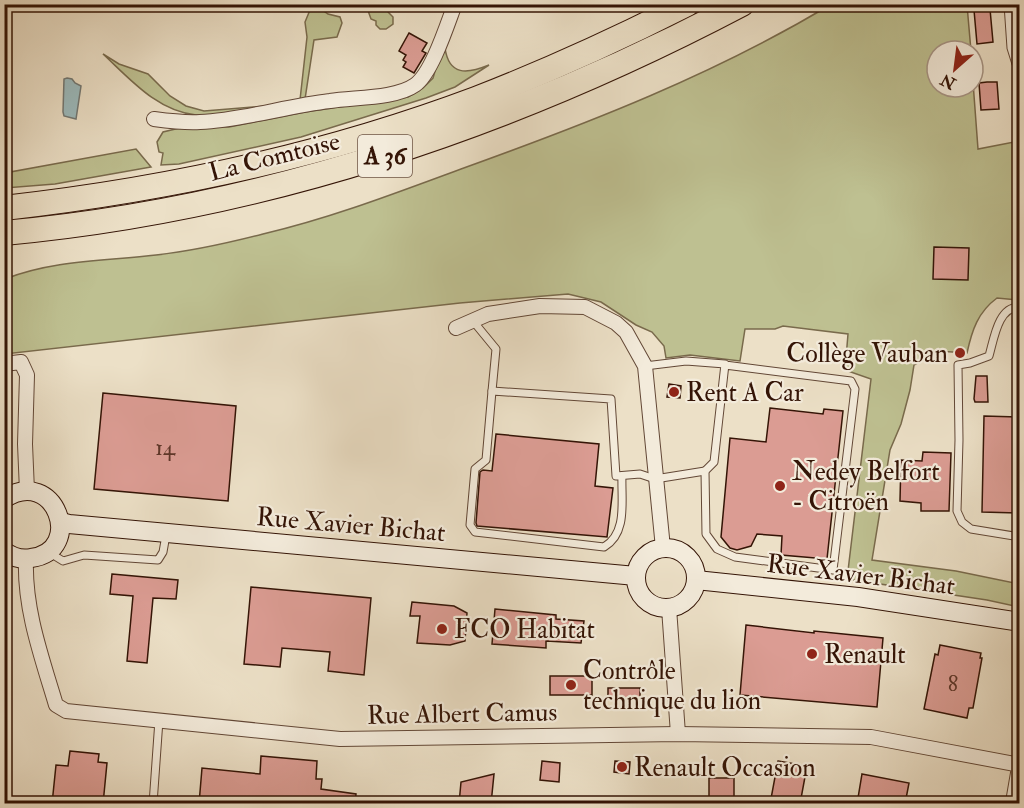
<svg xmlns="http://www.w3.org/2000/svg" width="1024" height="808" viewBox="0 0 1024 808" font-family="'IM FELL Double Pica',serif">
<rect width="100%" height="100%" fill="#ece0c7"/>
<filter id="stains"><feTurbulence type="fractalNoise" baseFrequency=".00333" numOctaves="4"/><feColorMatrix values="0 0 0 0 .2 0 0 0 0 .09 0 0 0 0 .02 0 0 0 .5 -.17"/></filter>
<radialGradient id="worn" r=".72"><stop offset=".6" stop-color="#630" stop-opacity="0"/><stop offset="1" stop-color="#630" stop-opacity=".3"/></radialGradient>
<g fill="#bec091" stroke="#796a4c" stroke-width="1.5">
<path d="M366,5L399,4V7L388,9V12L393,17V24L386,29H380L376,25V21L371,19Z"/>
<path d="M830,5H967L971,51H937V87H973V82L978,149L1019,141V300L997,298C978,312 972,330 967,353L938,351L914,365L910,390L901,424L890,450L872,560L956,571L1019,584V607L987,600L847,579L871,379L845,370L848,334L783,326L775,329H745L740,361L690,355L666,358L664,346L652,332L636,325L601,302L568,294L460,303L5,354V279C53,260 105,261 156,255C192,251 228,243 263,234C331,218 396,193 461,169C589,123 713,75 830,5Z"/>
<path d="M318,7L328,14L340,17L342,23L337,37L314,40L305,99L300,100L307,37L305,22L310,10Z"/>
<path d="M445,48C449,76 467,74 489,65L455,87L426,98L301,137L179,164L161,165L163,153L159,152L157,142L163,132L188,126L229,127L305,112L408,97L423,88L433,78L438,61Z"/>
<path d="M103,54L119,64L148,74L170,96L186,106L204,111L266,106C244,110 219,117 196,115C157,111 130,79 103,54Z"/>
<path d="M136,149L151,167L55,184L5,188V173Z"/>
</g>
<path fill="#9cbbbe" stroke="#727874" stroke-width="1.5" d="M67,78L72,79L75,83L81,86L76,119L64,116L63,112L64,79Z"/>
<g fill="#db9c93" stroke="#341406" stroke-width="1.5">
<path d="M990,9L993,42L977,44L974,10Z"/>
<path d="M409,33L427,43L422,51L426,53L414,73L403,67L406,62L403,60L406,55L399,51Z"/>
<path d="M987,82H997L999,109L981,110L979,83Z"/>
<path d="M934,247L969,248L968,280L933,279Z"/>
<path d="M976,376H987L988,402H975L974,399Z"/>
<path d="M669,384L681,386L680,398L667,397Z"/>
<path d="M103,393L236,406L228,501L94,489Z"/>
<path d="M770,408L823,414L824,409L843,411L827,559L781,555L782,536L757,534L751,546L737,550L730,548L721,537L730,438L766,442Z"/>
<path d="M984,416L1020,417V513L982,512Z"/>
<path d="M496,434L599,444L595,486L613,488L607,537L477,526L476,523L480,472L483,470L492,471Z"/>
<path d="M923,452L951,453L949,511H921V503L900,501L901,460L922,461Z"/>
<path d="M112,574L178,580L176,599L153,598L147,663L127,661L133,596L110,594Z"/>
<path d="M251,587L371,598L364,675L328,671L330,652L282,648L280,667L244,664Z"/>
<path d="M412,602L454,606L467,613L465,641L450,645L417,643L420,616H410Z"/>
<path d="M495,609L556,615V619L584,621L581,643L546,641V648L492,644Z"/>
<path d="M746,625L814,633V631L883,638L877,707L740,695Z"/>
<path d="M940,645L981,653L980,658H982L973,708H969L967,718L924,709L935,654L938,655Z"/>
<rect x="550" y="676" width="42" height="19"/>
<path d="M608,688H640V698L608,699Z"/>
<path d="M70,751L99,754L98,762L107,763L103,804H52L56,765L68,766Z"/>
<path d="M261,756L317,761L316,779H322L321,789L356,794L355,804H199L202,768L260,774Z"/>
<path d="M542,761L560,763L559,782L540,780Z"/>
<path d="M615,761L630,762L629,774L614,772Z"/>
<path d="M778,761L807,766L800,804H770Z"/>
<path d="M494,774L491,804H459L461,782Z"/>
<path d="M862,774L909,783L905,804H857Z"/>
<rect x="709" y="778" width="25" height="26"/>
</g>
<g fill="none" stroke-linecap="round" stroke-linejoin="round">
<g stroke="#624736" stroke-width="9">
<g id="service">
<path d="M1008,4L1011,48L1016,64"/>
<path d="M1020,307C998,306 994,339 989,356L970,363L958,365L959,440L957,511L962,522L971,529L1020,537"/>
<path d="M473,321L496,349L492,391"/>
<path d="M645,366L686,361L725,364L714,462L705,471L706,534L717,549L735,557L833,570L855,389L851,381L725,365"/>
<path d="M622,476C621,500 628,533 604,547L475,532L470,525L475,469L486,460L492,391L611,399L616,476L640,474L655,479L705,471"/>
<path d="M50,553L63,561L84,555L158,560L163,552L166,535"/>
<path d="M153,804L159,720"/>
<path d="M1006,804L1010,799L1016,764"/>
</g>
</g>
<g stroke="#624736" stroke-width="16">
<g id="minor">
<path d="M154,119C169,121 185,123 200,122C244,120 286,106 330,101C354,97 395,99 415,85C432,73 447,25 455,4"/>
<path d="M456,328L488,314L540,306L585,307L616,323L626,332L645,366L663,548"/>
<path d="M4,364L21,362L27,375L25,444L27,491"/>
<path d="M26,559C24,609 42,658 56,705L66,711L340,739L678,734L871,737L1020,765"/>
<path d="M669,608L678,734"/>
</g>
</g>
<g stroke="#341406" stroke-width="20">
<g id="secondary">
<path d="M4,499C55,465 86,551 31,558C21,560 12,557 4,551"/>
<path d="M61,522L69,524L636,576"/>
<circle cx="666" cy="578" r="30"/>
<path d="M696,580L858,597L1020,622"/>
</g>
</g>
<g stroke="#341406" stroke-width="26">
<g id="motorway">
<path d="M4,208C165,190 324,156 476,99C548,71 618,39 687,4"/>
<path d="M4,233C265,209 512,125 742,4"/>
</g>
</g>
<use href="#service" stroke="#f3ebdb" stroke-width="7"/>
<use href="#minor" stroke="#f3ebdb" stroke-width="14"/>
<use href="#secondary" stroke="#f3ebdb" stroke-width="18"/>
<use href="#motorway" stroke="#ece0c7" stroke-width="24"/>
</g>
<g fill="#8f2418" stroke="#f3ebdb" stroke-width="2">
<circle cx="960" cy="353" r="6"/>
<circle cx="674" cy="392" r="6"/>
<circle cx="780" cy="486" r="6"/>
<circle cx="442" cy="629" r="6"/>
<circle cx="812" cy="654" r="6"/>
<circle cx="571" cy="685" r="6"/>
<circle cx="622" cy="767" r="6"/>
</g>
<g text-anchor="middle" stroke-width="4.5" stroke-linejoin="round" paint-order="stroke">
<g font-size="22" fill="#5e3629">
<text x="165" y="455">14</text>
<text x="953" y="691">8</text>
</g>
<rect fill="#f3ebdb" stroke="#6d5446" stroke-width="1.5" x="358" y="135" width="54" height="42" rx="4.5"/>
<g font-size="24" font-weight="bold" fill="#341406">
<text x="385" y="164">A 36</text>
</g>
<g font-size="26" fill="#341406" stroke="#f3ebdb">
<text transform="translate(274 156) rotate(-14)" y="9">La Comtoise</text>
<text transform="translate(351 524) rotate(5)" y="9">Rue Xavier Bichat</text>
<text transform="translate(861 574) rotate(7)" y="9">Rue Xavier Bichat</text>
<text transform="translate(462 713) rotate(-1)" y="9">Rue Albert Camus</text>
</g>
<g font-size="26" fill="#341406" stroke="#f3ebdb" text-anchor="start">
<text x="948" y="362" text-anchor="end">Collège Vauban</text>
<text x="686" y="401">Rent A Car</text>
<text x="792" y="480">Nedey Belfort<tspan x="792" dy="30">- Citroën</tspan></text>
<text x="454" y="638">FCO Habitat</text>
<text x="824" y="663">Renault</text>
<text x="583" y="679">Contrôle<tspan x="583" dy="30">technique du lion</tspan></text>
<text x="634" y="776">Renault Occasion</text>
</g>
</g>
<rect width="1024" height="808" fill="none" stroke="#ece0c7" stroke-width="24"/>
<rect x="6" y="6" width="1012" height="796" fill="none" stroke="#341406" stroke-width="3"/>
<rect x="12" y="12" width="1000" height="784" fill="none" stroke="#341406" stroke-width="1.5"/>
<g transform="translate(955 69) rotate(208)"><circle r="28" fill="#f3ebdb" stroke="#a79586" stroke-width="1.5"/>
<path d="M0-4.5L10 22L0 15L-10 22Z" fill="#8f2418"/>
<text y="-9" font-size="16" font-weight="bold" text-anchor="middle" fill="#341406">N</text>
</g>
<rect width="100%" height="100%" filter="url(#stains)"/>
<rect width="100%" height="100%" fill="url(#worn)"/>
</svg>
